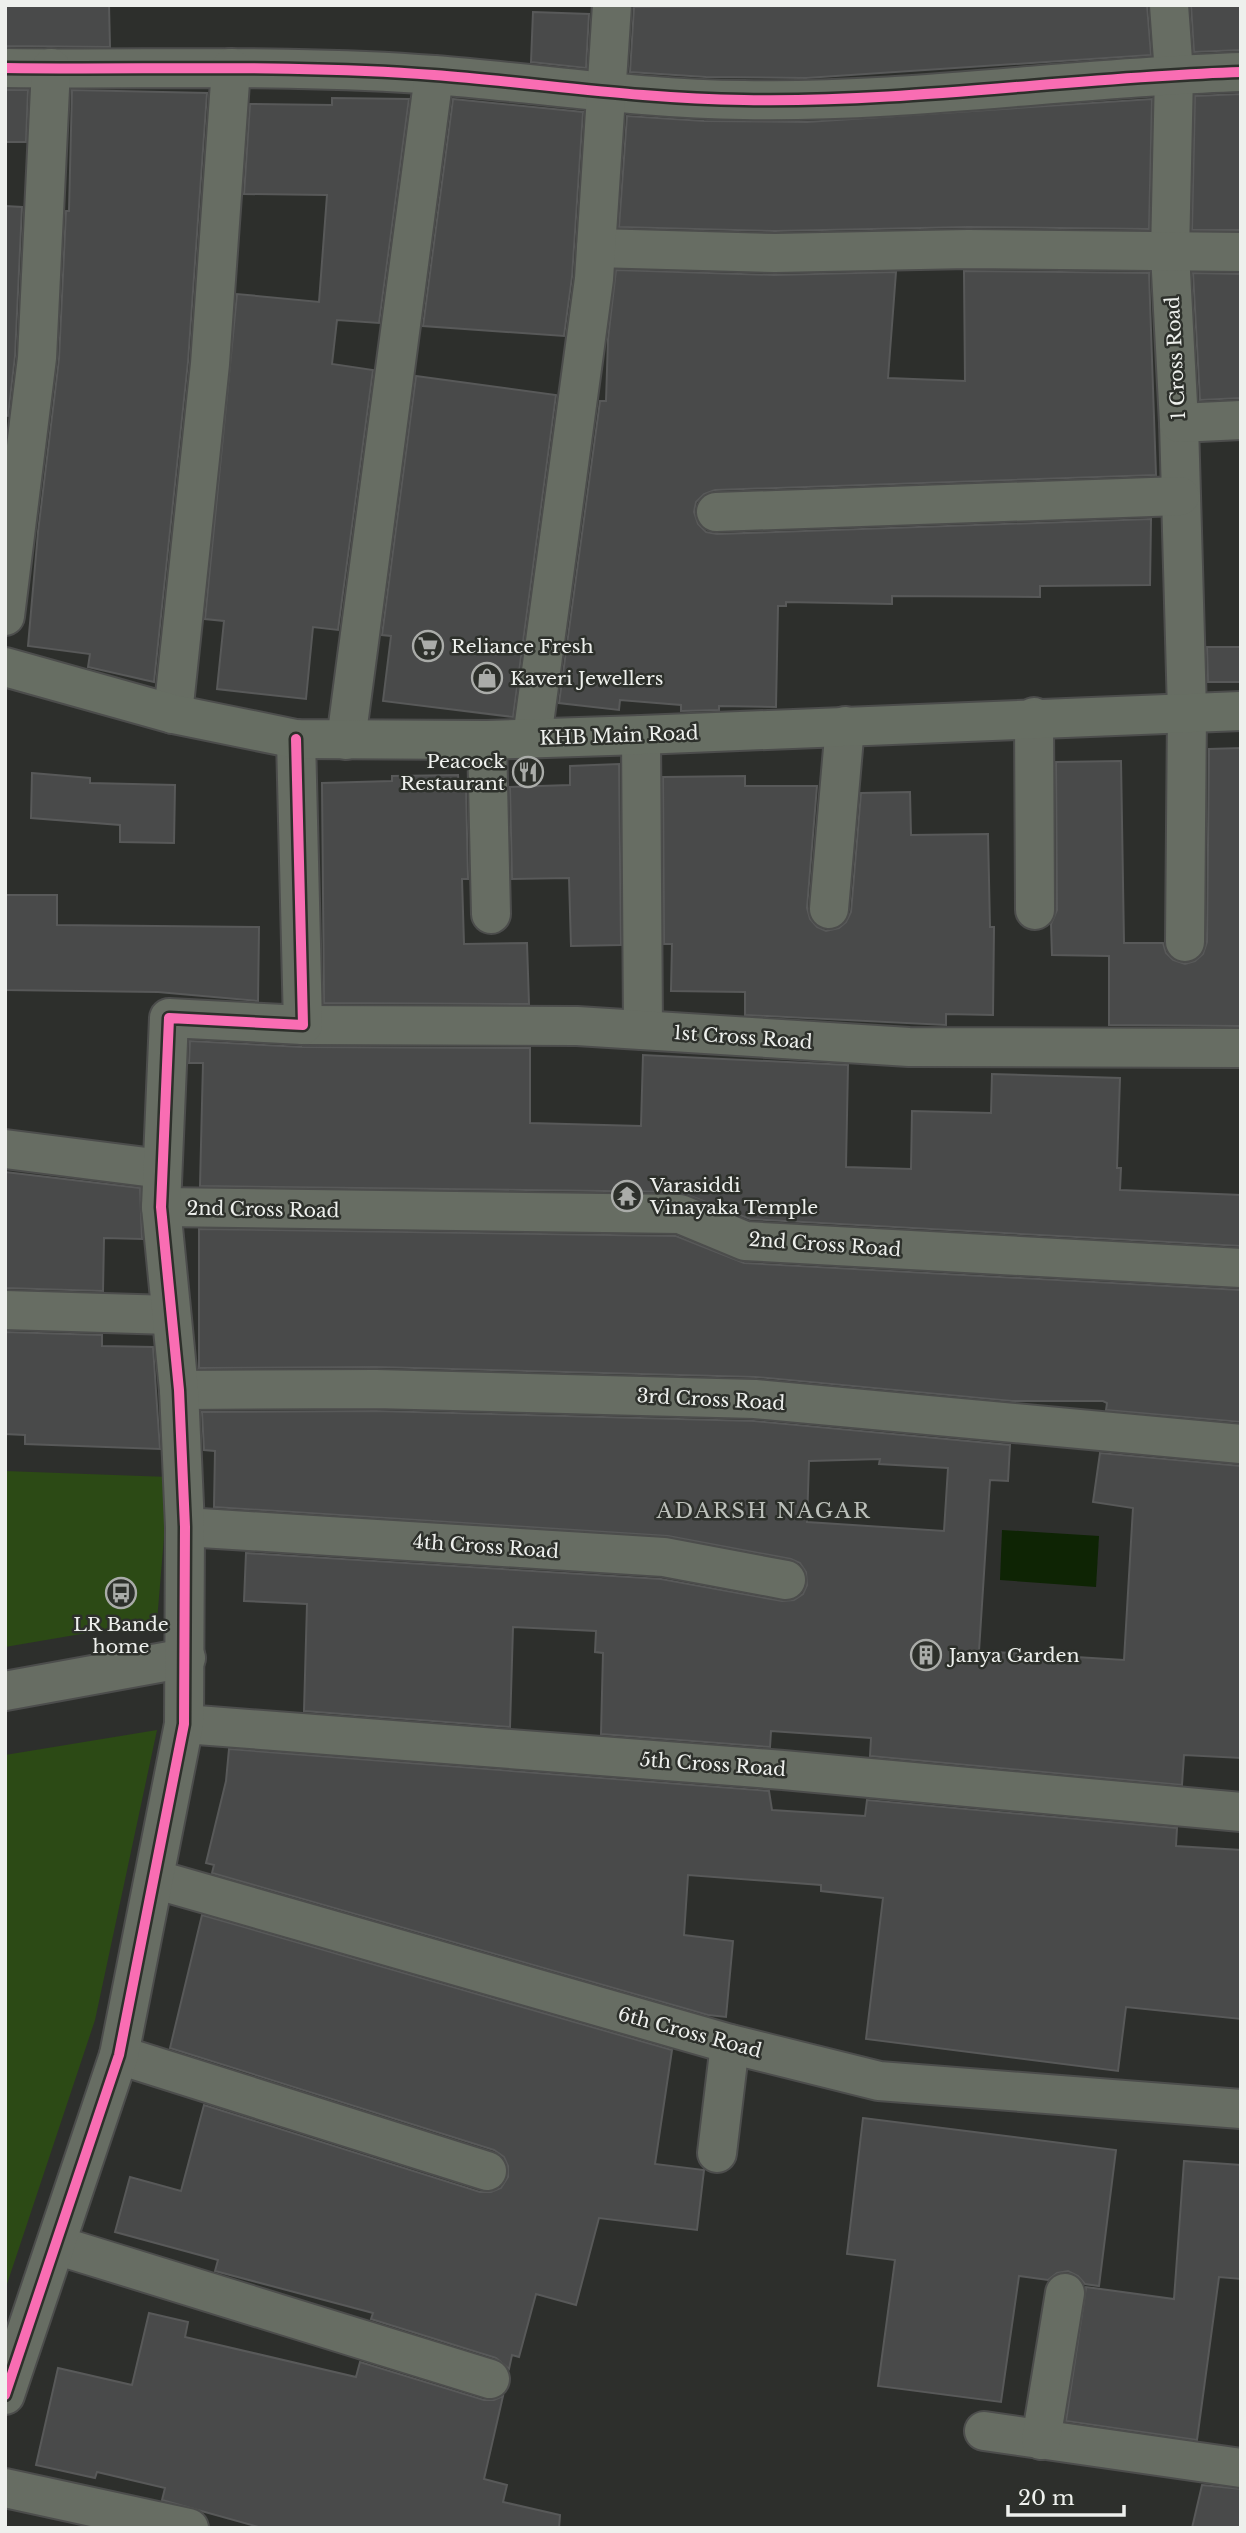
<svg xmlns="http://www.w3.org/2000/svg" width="1246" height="2533" viewBox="0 0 1246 2533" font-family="'Libre Baskerville',serif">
<rect width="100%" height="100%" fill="#2d2f2c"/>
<g fill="#2c4a15">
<path d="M5,1471L169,1477L157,1621L5,1647Z"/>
<path d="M157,1730L95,2020L5,2290V1755Z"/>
</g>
<path fill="#0e2404" d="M1002,1530L1099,1536L1096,1587L1000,1580Z"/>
<g fill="#494a4a" stroke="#585959" stroke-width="2" fill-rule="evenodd">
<path d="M5,5H109L110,47L5,46Z"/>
<path d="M955,5H1147L1151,55L806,78L706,77L630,72L634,7Z"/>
<path d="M1191,5H1241V50L1194,52Z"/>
<path d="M533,12L589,14L586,68L531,62Z"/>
<path d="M5,90H28L26,142H5Z"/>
<path d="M72,90L207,93L188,362L154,682L88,667L90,654L28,646L38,532L59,359L66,211H69Z"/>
<path d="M1241,94V230H1192L1195,96Z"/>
<path d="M332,98L409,99L379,323L337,320L332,364L373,370L338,630L313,627L306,699L217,689L224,621L205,619L237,294L319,302L327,195L244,194L250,104L332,105Z"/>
<path d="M453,99L583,112L572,277L564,336L423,326Z"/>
<path d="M1152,99L1149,229L968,227L775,231L619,227L627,116L704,121L807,122Z"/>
<path d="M5,206L22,207L15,356L8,416L5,415Z"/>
<path d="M616,270L774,275L896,272L888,378L965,381L964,271L1149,273L1156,475L715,490L704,494L696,502L694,512L698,524L706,532L717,534L1151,519L1150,585L1040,586V597L892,596V604L786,602V606H778L776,707L719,706V710L681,711V705L620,700L619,710L559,703L600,401H606L608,339Z"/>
<path d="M1193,273L1241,274V398L1200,400Z"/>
<path d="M416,376L556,395L513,717L383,701L391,636L382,635Z"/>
<path d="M1207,647H1241V682H1208Z"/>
<path d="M1241,748V1026L1109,1025V956L1052,955L1051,924L1057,910L1056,762L1121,761L1124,943H1163L1166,953L1173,960L1185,964L1195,961L1203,954L1207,942L1209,749Z"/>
<path d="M619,764L621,945L571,946L569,878L512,879L510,787L570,785V766Z"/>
<path d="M32,773L90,778V783L175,785L174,843L120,842V825L31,818Z"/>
<path d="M458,775L459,787H466L468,879H462L464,944L527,943L529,1004L324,1003L322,783L392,781V776Z"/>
<path d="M745,776V786H817L807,908L810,919L817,927L826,931L839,928L846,922L851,912L861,793L910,792L911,835L988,834L990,927H994L993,1015L946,1014V1025L745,1015V992L671,991L672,944H664L663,777Z"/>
<path d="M5,895H57V925L259,927L258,1001L158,992L5,990Z"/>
<path d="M190,1041L302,1047L530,1048V1123L641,1126L643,1055L848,1065L846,1167L911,1169L912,1111L991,1113L992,1074L1120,1078L1117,1168H1121L1120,1190L1241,1195V1246L750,1219L680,1192L200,1186L203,1063H189Z"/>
<path d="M5,1172L140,1188L142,1239L104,1238L103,1291L5,1288Z"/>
<path d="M199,1229L676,1236L744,1263L1241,1290V1422L1106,1410L1107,1403L1103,1401H1012L756,1377L376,1367L199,1368Z"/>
<path d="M5,1332L102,1335V1346L153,1347L160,1449L25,1444V1435L5,1434Z"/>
<path d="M376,1411L754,1421L1010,1445L1008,1481L990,1480L979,1651L1124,1660L1133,1508L1093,1502L1100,1453L1241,1466V1758L1184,1755L1182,1785L870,1756L871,1738L771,1731L770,1747L601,1734L603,1653L595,1652L596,1631L513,1627L510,1727L304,1711L307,1604L244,1601L246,1553L661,1579L782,1601L794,1600L803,1594L807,1585L806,1572L800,1563L791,1559L668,1536L214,1507L215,1451L204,1450L202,1412ZM880,1459L879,1464L948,1468L944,1531L807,1522L809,1461Z"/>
<path d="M229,1749L769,1791L772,1810L865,1816L867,1800L1177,1828L1176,1846L1241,1850V2019L1126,2007L1118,2071L866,2039L883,1898L821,1891V1885L688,1875L684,1935L733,1941L726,2017L708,2015L212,1873L214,1865L206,1863L226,1781Z"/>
<path d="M202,1915L672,2050L655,2164L704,2170L697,2230L599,2218L576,2305L536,2294L519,2357L512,2355L509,2369L496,2358L371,2319L373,2313L215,2271L218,2260L115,2232L130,2177L181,2191L204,2105L480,2192H491L501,2188L508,2177V2166L504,2157L494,2150L170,2048Z"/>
<path d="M863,2118L1116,2150L1099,2286L1085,2284L1078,2276L1068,2271L1057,2273L1048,2280L1019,2276L1001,2402L878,2386L895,2260L847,2254Z"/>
<path d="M1184,2161L1241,2165V2279L1219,2277L1197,2440L1066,2421L1086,2287L1174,2299Z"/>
<path d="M149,2313L188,2322L185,2337L356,2377L360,2362L484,2400H494L503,2396L484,2479L507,2485L503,2502L560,2515L559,2528H262L162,2500L165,2488L97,2472L95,2478L36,2465L58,2368L132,2385Z"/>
<path d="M1202,2485L1241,2489V2528H1192Z"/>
</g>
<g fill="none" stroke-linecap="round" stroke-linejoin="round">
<g stroke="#4c4d4c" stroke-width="42">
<g id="minor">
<path d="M1169,5L1174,74L1170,253L1179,423L1187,711L1185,942"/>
<path d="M5,68C148,70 292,64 434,75C538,83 640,99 744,100C910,103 1075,77 1241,72"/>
<path d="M596,248L775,253L968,249L1241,252"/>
<path d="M1179,423L1241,420"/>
<path d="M716,512L1180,496"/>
<path d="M5,616L37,358L51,68"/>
<path d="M173,714L210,364L231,68"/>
<path d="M1034,717L1035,910"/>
<path d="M641,735L643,1030"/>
<path d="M532,738L594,279L612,5"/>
<path d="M346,740L434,75"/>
<path d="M487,740L491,914"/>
<path d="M829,909L845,726"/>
<path d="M303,1025L577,1026L909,1047L1241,1048"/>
<path d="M5,1149L162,1169"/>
<path d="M161,1207L680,1214L745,1241L1241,1268"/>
<path d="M5,1310L171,1315"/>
<path d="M179,1390L376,1389L755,1399L1241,1444"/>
<path d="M185,1527L664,1557L786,1580"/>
<path d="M5,1691L186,1658"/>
<path d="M184,1724L783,1770L1241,1812"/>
<path d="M154,1879L730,2044L879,2081L1241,2109"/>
<path d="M119,2055L487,2171"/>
<path d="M717,2153L730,2044"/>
<path d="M56,2245L490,2379"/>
<path d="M5,2395L119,2055L184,1724L185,1527L179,1390L161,1207L169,1018L303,1025L296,739"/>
<path d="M984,2431L1241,2468"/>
<path d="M1041,2440L1065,2293"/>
<path d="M5,2488L189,2528"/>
</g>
</g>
<g stroke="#4c4d4c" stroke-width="42">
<path id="major" d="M5,667L173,714L296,739L487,740L641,735L1241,711"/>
</g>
<use href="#minor" stroke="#676d63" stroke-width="38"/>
<use href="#major" stroke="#676e63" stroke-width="38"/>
<g stroke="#2d302b" stroke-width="15">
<g id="cycleway">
<path d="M5,68C148,70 292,64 434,75C538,83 640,99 744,100C910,103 1075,77 1241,72"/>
<path d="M5,2395L119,2055L184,1724L185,1527L179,1390L161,1207L169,1018L303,1025L296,739"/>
</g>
</g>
<use href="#cycleway" stroke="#f96db3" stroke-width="10"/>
</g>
<defs>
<g id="supermarket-ring" transform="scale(1.575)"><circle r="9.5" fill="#2d302b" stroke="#aaaca9" stroke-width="1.5"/><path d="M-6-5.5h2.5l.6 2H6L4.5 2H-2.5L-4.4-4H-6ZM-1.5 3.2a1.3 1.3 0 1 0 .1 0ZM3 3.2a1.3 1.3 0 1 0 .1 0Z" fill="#aaaca9"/></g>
<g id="shop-ring" transform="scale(1.575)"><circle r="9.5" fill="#2d302b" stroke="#aaaca9" stroke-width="1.5"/><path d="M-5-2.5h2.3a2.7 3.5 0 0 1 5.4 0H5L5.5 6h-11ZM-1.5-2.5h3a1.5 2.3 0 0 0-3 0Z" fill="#aaaca9"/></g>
<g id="restaurant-ring" transform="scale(1.575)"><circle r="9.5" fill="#2d302b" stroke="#aaaca9" stroke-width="1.5"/><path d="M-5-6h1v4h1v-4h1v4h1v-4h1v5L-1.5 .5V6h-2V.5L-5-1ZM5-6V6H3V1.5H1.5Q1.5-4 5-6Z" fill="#aaaca9"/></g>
<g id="temple-ring" transform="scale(1.575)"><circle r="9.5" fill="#2d302b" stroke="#aaaca9" stroke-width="1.5"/><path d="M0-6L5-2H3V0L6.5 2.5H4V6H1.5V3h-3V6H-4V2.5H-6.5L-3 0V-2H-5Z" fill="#aaaca9"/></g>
<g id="bus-ring" transform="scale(1.575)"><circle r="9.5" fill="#2d302b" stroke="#aaaca9" stroke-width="1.5"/><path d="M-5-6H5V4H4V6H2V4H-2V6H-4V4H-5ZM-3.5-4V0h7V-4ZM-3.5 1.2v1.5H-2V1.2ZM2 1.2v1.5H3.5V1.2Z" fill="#aaaca9"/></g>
<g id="building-ring" transform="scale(1.575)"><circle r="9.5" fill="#2d302b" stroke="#aaaca9" stroke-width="1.5"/><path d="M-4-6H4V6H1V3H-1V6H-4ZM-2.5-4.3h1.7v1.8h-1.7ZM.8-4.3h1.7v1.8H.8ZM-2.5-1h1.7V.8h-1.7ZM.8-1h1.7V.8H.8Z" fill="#aaaca9"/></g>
</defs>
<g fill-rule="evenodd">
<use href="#supermarket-ring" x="428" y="646"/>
<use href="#shop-ring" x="487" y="678"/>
<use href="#restaurant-ring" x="528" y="772"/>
<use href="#temple-ring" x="627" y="1196"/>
<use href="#bus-ring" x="121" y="1593"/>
<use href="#building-ring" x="926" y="1655"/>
</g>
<g text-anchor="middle" stroke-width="5" stroke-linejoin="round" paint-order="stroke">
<g font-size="19" fill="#eef0ed" stroke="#2d302b">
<text transform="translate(1175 358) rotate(-93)" y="7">1 Cross Road</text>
<text transform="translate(619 735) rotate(-2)" y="7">KHB Main Road</text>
<text transform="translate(743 1037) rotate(4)" y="7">1st Cross Road</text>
<text transform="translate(263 1209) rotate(1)" y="7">2nd Cross Road</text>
<text transform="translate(825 1244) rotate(4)" y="7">2nd Cross Road</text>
<text transform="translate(711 1399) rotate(3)" y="7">3rd Cross Road</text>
<text transform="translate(486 1546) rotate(4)" y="7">4th Cross Road</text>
<text transform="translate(713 1764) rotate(4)" y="7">5th Cross Road</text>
<text transform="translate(690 2032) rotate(15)" y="7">6th Cross Road</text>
</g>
<g font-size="19" fill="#eef0ed" stroke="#2d302b" text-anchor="start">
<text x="451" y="653">Reliance Fresh</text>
<text x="510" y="685">Kaveri Jewellers</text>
<text x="505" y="768" text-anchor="end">Peacock<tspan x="505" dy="22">Restaurant</tspan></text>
<text x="650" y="1192">Varasiddi<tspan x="650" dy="22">Vinayaka Temple</tspan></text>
<text x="121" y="1631" text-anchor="middle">LR Bande<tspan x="121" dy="22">home</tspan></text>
<text x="949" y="1662">Janya Garden</text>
</g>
<g font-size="21" letter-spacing="2" fill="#bcc0ba" stroke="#2d302b">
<text x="764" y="1518">ADARSH NAGAR</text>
</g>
</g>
<rect width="1246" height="2533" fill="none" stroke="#eef0ed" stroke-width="14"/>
<path d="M1008 2505v10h116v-10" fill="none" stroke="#eef0ed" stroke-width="3.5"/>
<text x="1018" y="2505" font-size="21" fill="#eef0ed" stroke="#2d302b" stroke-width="5" paint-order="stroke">20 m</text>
</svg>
